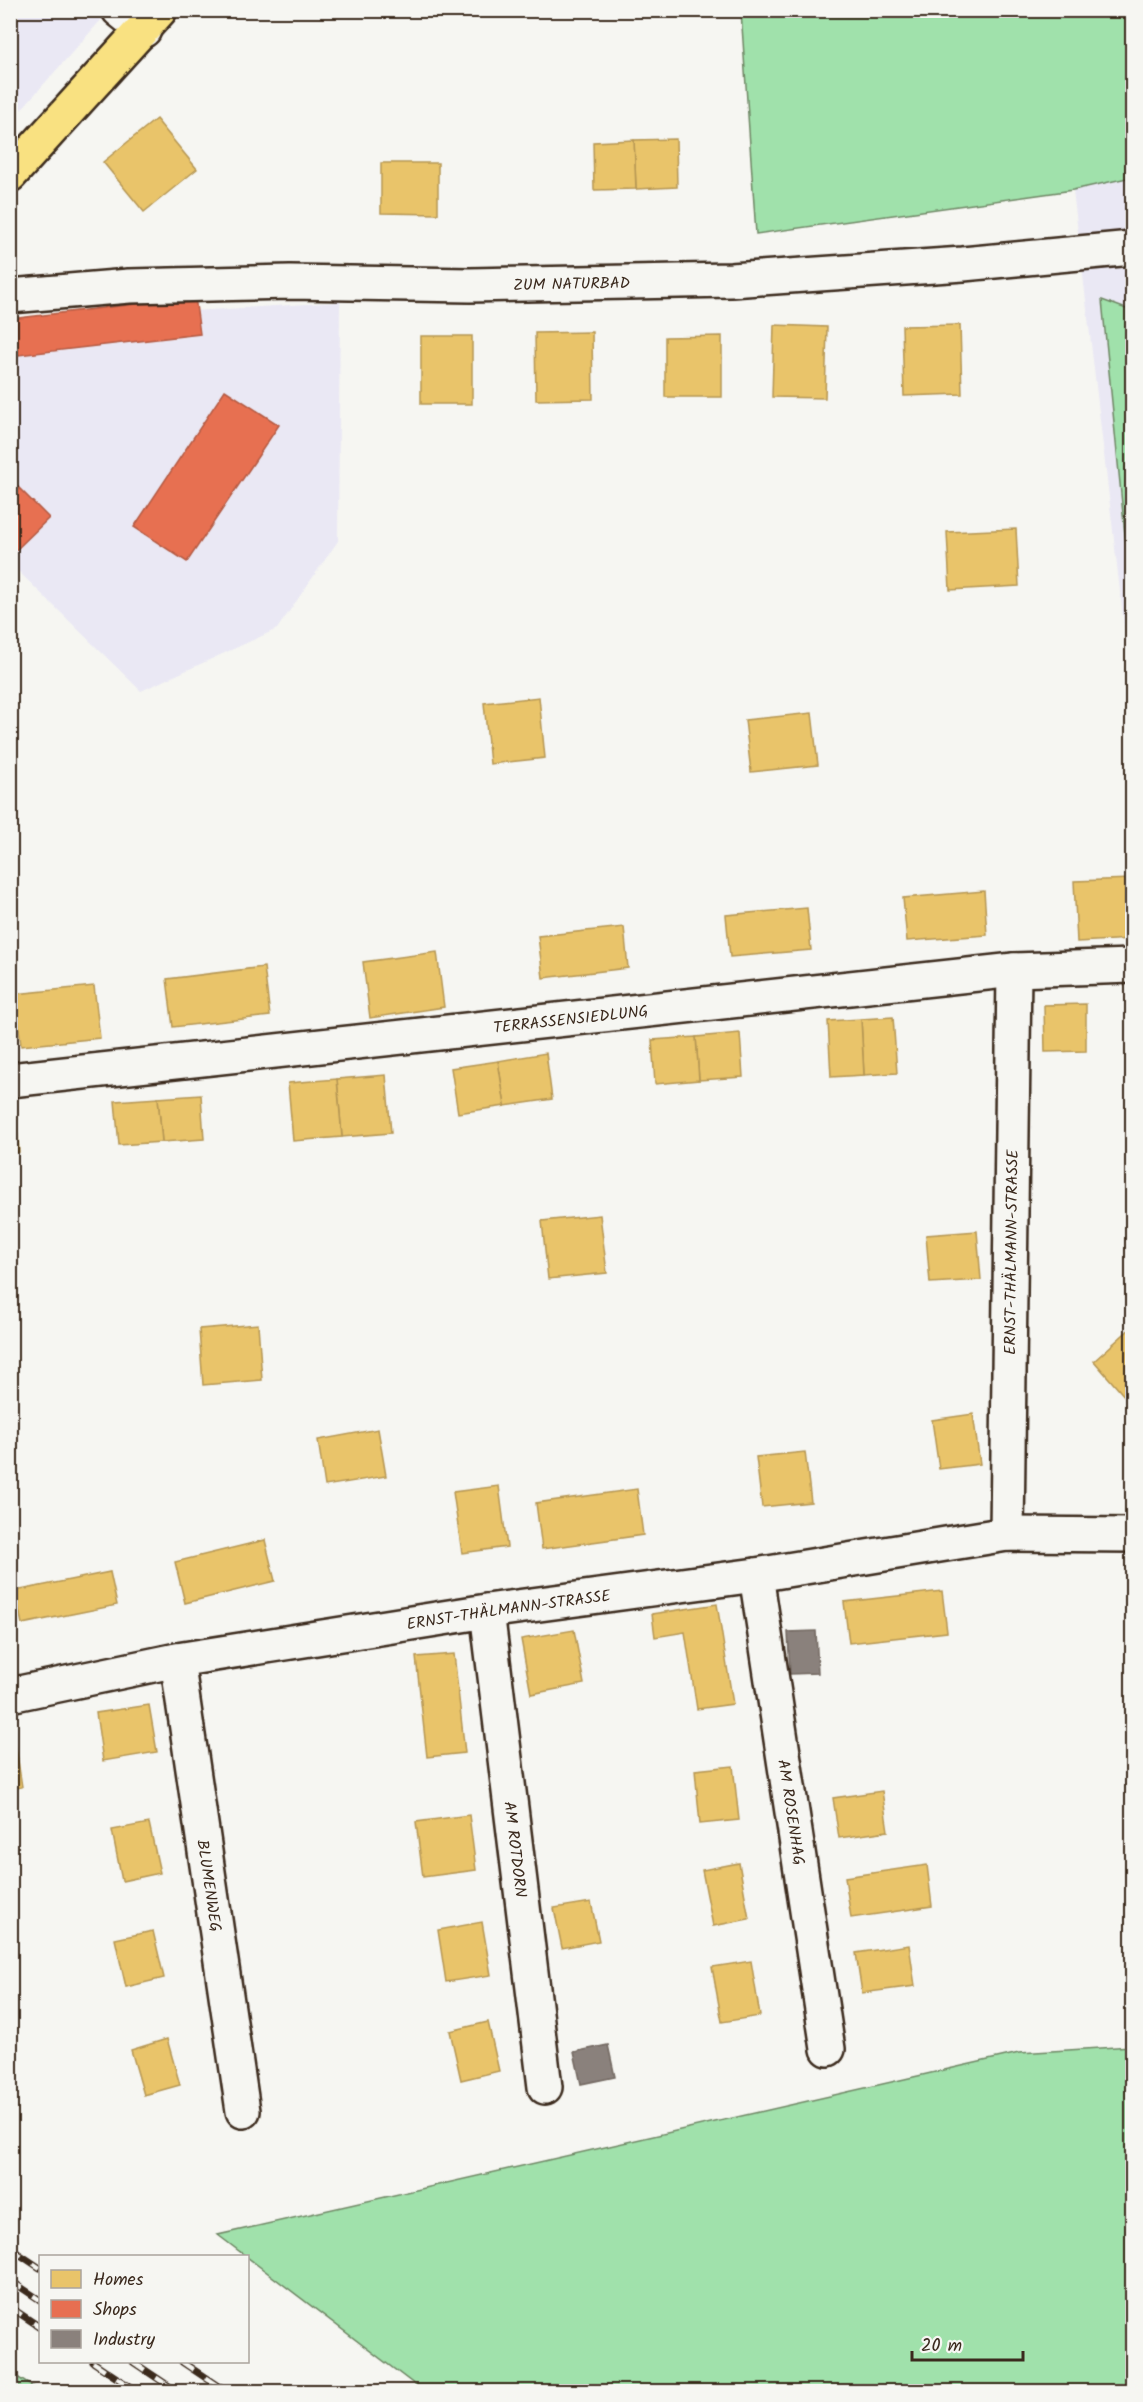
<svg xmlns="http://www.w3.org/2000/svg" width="1143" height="2402" viewBox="0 0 1143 2402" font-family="Kalam,sans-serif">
<rect width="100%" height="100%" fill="#f6f6f2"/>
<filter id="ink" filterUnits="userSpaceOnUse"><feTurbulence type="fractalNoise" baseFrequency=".0167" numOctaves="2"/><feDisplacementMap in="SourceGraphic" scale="12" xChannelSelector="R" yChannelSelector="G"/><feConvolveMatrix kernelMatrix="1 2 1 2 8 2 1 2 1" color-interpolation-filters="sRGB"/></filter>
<g filter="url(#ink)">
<g fill="#eae8f4">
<path d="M11,11H109L11,121Z"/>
<path d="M1132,177V642H1126L1073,190Z"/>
<path d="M340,302L338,541L277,629L141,691L11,564L10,322Z"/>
</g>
<g fill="#a0e1ab" stroke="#6e8664" stroke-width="1.5">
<path d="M741,11H1132V177L1073,190L756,234Z"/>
<path d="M1102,300L1132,311V606Z"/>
<path d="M1132,2046V2391H423L218,2235L1019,2053Z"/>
<path d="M10,2373H11L39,2391H11Z"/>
</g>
<g fill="#e9c46a" stroke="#b59653" stroke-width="1.5">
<path d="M156,119L197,169L144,212L103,162Z"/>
<path d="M676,139L677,187L636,189L634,140Z"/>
<path d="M634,140L636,189L594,190L593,142Z"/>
<path d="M381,163H438V214L381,213Z"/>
<path d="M774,325L827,327L825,398L772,397Z"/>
<path d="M960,325L962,394L904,396L902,326Z"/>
<path d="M592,332L593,399L536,400L535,333Z"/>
<rect x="421" y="336" width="51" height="68"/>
<path d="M722,336V397H665V337Z"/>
<path d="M1016,529L1019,586L950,590L947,532Z"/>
<path d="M539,697L545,758L490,764L484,703Z"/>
<path d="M812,713L818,765L751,772L745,720Z"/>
<path d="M1132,879V939L1077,942L1074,881Z"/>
<path d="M984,891L987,935L907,941L903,898Z"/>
<path d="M807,908L811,950L730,957L726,915Z"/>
<path d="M624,927L628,968L543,978L538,936Z"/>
<path d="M437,952L444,1007L370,1018L363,962Z"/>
<path d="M264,967L270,1016L173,1027L167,979Z"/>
<path d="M94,986L100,1038L21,1046L15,994Z"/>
<path d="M1086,1004V1051L1045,1052L1044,1005Z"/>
<path d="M893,1017L897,1073L864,1075L861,1019Z"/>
<path d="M861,1019L864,1075L831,1077L828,1021Z"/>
<path d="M740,1033L743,1077L699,1080L696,1037Z"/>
<path d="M696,1037L699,1080L655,1084L652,1040Z"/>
<path d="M546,1053L552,1099L505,1106L498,1061Z"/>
<path d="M498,1061L505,1106L458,1113L451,1068Z"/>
<path d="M386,1075L391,1133L342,1137L337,1079Z"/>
<path d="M337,1079L342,1137L293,1141L288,1083Z"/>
<path d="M201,1095L204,1139L162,1142L158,1098Z"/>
<path d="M158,1098L162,1142L119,1145L115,1101Z"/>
<path d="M10,1115H16L19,1152L10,1153Z"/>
<path d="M600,1215L607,1273L548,1279L542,1221Z"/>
<path d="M977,1231L981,1280L930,1283L926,1235Z"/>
<path d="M258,1324L262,1380L203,1385L199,1329Z"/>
<path d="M1132,1327V1405L1094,1361Z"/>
<path d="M973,1414L980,1464L939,1469L932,1420Z"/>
<path d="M378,1429L386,1476L325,1486L318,1440Z"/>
<path d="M805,1452L811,1502L762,1507L756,1457Z"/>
<path d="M499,1486L507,1547L462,1553L453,1492Z"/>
<path d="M637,1489L643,1535L542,1549L536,1503Z"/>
<path d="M265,1540L275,1581L185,1603L175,1562Z"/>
<path d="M110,1572L117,1605L22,1624L15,1591Z"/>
<path d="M942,1591L947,1632L849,1643L844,1602Z"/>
<path d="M717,1604L733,1704L697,1709L685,1632L655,1637L652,1614Z"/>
<path d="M574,1630L584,1684L531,1694L521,1639Z"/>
<path d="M454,1654L465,1753L427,1757L416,1657Z"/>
<path d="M149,1705L157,1752L103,1761L96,1713Z"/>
<path d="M14,1734L22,1787L10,1789V1735Z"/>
<path d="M733,1766L739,1820L700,1824L695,1770Z"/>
<path d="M882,1791L888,1831L839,1838L833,1798Z"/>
<path d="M469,1815L476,1870L423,1877L416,1822Z"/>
<path d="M149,1823L160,1873L122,1881L112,1830Z"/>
<path d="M739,1863L749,1919L713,1926L702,1870Z"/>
<path d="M927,1865L932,1906L851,1918L845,1877Z"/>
<path d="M591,1902L599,1941L562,1948L554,1908Z"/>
<path d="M482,1922L491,1975L446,1982L438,1930Z"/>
<path d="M153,1931L164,1978L126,1987L115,1939Z"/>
<path d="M909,1945L915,1986L862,1993L856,1953Z"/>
<path d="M751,1961L760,2016L722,2022L712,1967Z"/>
<path d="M488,2022L499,2071L461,2080L450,2031Z"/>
<path d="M167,2039L180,2085L144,2095L131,2050Z"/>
</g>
<g fill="#e76f51" stroke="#b35a42" stroke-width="1.5">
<path d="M195,297L200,334L10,356V319Z"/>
<path d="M225,390L279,425L187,562L134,527Z"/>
<path d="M10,479L49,518L14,552L10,548Z"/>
</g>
<g fill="#8a817c" stroke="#726760" stroke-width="1.5">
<path d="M816,1631L818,1673L790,1674L788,1632Z"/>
<path d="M608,2045L615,2077L581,2084L574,2052Z"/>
</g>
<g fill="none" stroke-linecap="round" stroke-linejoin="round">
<g stroke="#3b2a1e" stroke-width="38">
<g id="minor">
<path d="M119,10L144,30"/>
<path id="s1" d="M10,296L129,286L290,282L470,285L731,280L963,264L1132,248"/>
<path id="s2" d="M10,1080L1014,970L1132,966"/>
<path id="s3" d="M1007,1534L1014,970"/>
<path id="s4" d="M756,1575L828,2049"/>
<path id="s5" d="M487,1611L545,2087"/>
<path id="s6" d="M177,1660L243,2111"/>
<path id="s7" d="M10,1695L177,1660L487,1611L756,1575L1007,1534L1132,1535"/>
</g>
</g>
<g stroke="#3b2a1e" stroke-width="38">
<path id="major" d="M10,175L160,10"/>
</g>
<use href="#minor" stroke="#f6f6f2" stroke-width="33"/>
<use href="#major" stroke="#f9e181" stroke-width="33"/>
<g stroke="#3b2a1e" stroke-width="7">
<g id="rail">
<path d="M10,2248L40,2268"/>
<path d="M10,2280L40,2300"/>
<path d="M10,2307L40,2327"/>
<path d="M93,2362L138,2392"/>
<path d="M133,2362L178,2392"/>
<path d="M182,2362L227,2392"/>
</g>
</g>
<use href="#rail" stroke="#f6f6f2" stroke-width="4.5" stroke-dasharray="14" stroke-linecap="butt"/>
</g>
</g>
<g text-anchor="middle" stroke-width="6" stroke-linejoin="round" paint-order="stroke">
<g font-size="16" fill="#3b2a1e" stroke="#f6f6f2">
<text dy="6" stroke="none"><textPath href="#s1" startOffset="562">ZUM NATURBAD</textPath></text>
<text dy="6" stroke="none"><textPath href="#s2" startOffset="564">TERRASSENSIEDLUNG</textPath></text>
<text dy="6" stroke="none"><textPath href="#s3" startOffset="282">ERNST-THÄLMANN-STRASSE</textPath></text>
<text dy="6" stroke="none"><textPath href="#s7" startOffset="506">ERNST-THÄLMANN-STRASSE</textPath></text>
<text dy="6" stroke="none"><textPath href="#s4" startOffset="240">AM ROSENHAG</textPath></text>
<text dy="6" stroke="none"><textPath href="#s5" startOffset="240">AM ROTDORN</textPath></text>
<text dy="6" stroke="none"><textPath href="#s6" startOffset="228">BLUMENWEG</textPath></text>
</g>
</g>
<rect width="1143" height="2402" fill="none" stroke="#f6f6f2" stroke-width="36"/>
<rect x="18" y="18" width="1107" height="2366" fill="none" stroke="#3b2a1e" stroke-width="2" filter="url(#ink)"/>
<rect x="39" y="2255" width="210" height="108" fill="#f6f6f2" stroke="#aba49d" stroke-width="1.5"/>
<rect x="51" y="2270" width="30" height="18" fill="#e9c46a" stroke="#aba49d" stroke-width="1.5"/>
<text x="93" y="2285" font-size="18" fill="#3b2a1e">Homes</text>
<rect x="51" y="2300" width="30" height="18" fill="#e76f51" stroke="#aba49d" stroke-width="1.5"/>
<text x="93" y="2315" font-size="18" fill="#3b2a1e">Shops</text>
<rect x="51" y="2330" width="30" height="18" fill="#8a817c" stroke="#aba49d" stroke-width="1.5"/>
<text x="93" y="2345" font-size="18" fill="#3b2a1e">Industry</text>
<path d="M912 2351v9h111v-9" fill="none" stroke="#3b2a1e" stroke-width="3"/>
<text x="921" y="2351" font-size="18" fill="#3b2a1e" stroke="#f6f6f2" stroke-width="4.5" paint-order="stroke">20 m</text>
</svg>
